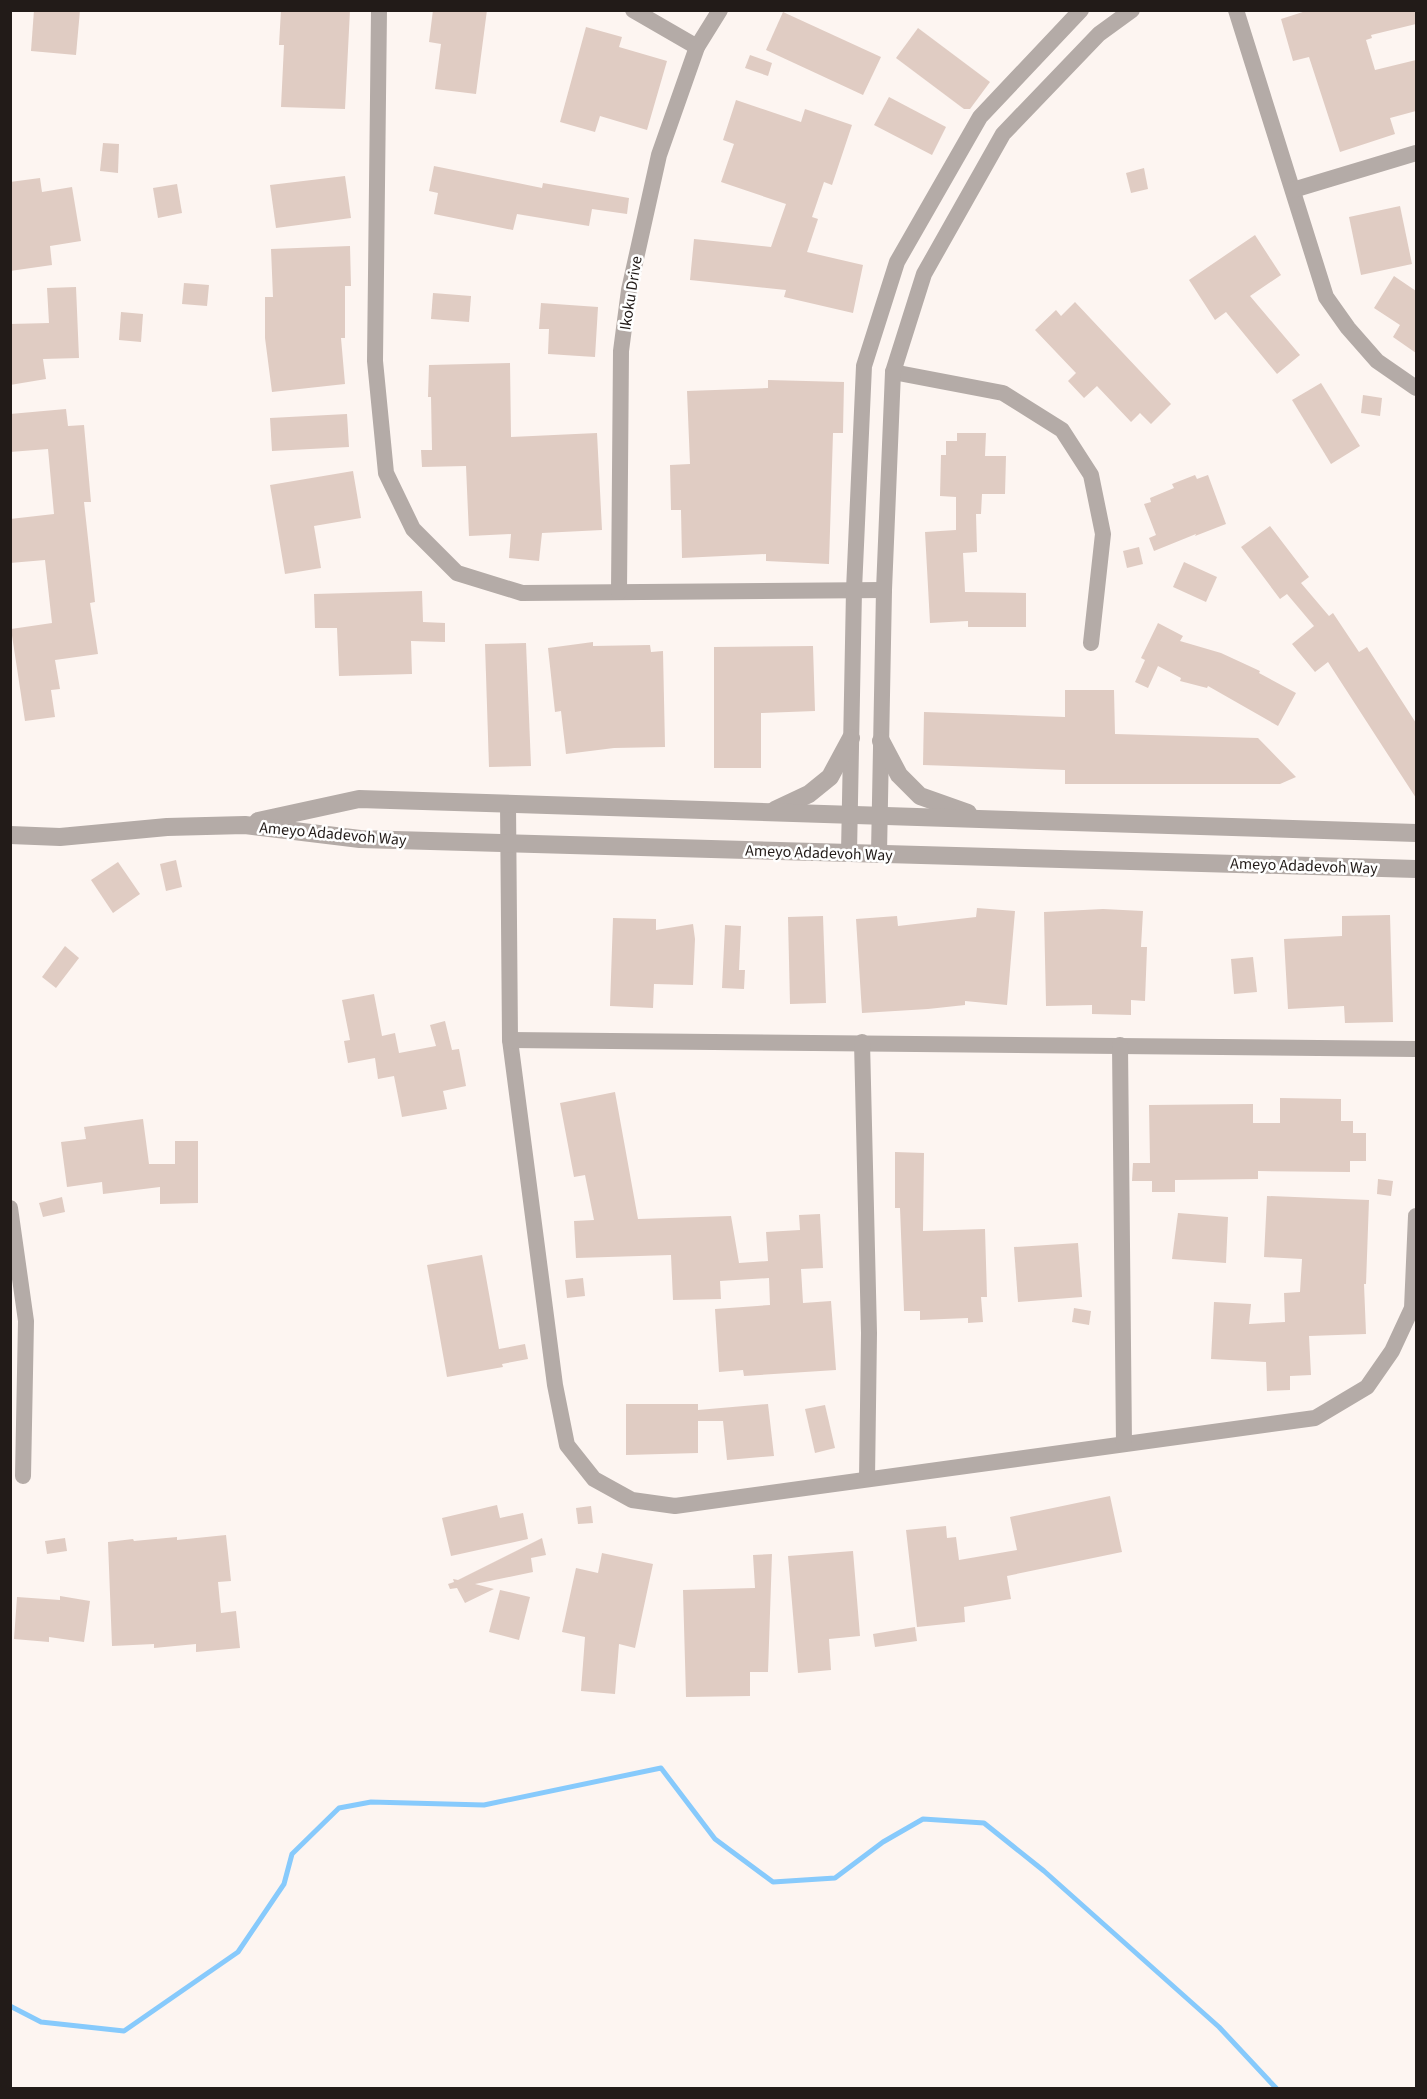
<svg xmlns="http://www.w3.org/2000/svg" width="1427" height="2099" viewBox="0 0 1427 2099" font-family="'Source Sans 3',sans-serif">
<rect width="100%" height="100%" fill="#fdf5f1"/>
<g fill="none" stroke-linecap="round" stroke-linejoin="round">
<path stroke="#87cafc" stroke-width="5" d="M10,2006L41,2022L124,2031L238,1952L284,1884L292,1854L339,1808L371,1802L484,1805L661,1768L715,1839L773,1882L835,1878L883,1842L923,1819L984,1823L1044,1871L1219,2027L1276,2088"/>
</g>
<g fill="#e0ccc3">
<path d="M34,10H80L76,55L31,51Z"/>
<path d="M281,10H350L345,109L281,107L284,45H279Z"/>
<path d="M433,10H487L476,94L435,89L441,44L429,42Z"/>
<path d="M1309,10H1416V24L1371,35L1372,38L1366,40L1375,70L1416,60V111L1390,118L1395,134L1340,152L1309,57L1293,61L1281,19Z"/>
<path d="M783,12L881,57L863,95L766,50Z"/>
<path d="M586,27L622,37L619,47L667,61L647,130L600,116L595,132L560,122Z"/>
<path d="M918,28L990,82L970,109H964L896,58Z"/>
<path d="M750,55L772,63L768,76L745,68Z"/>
<path d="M889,97L946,127L932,155L874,125Z"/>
<path d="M736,100L801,122L805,109L852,125L832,185L824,182L812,217L818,219L807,252L863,265L853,313L784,297L786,290L690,280L694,239L771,247L786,204L721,182L734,144L723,140Z"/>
<path d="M103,143L119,144L118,173L100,171Z"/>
<path d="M434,166L542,188L543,183L629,198L627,214L592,209L589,226L517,214L513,230L434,214L438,193L429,191Z"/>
<path d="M1144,168L1148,189L1131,193L1126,173Z"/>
<path d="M345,176L351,218L276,228L270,185Z"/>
<path d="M40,178L42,192L72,187L81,241L50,246L52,265L10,271V182Z"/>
<path d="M177,184L182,213L158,218L153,188Z"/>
<path d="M1400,206L1412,264L1361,275L1349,217Z"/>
<path d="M1255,235L1281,275L1250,296L1300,355L1277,374L1226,312L1215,320L1189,280Z"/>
<path d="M350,246L351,286H345V338H341L345,384L272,392L265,338V297H273L271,249Z"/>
<path d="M1394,276L1416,291V353L1393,337L1400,325L1374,308Z"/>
<path d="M184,283L209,285L207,306L182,304Z"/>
<path d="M76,287L79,358L43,359L46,379L10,385V324L49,323L47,288Z"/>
<path d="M433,293L471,296L469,322L431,319Z"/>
<path d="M1075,302L1171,404L1151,424L1140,413L1131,422L1097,386L1084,398L1068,381L1076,373L1035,330L1056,310L1061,316Z"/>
<path d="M541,303L598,307L595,357L548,354L549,329H539Z"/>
<path d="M121,312L143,314L141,342L119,340Z"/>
<path d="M510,363L511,437L597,433L602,530L542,533L539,561L509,558L511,534L469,536L466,466L422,467L421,450H432L431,397H428L429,365Z"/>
<path d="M768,380L844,382L843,433H833L829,564L766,561V554L682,558L681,510H671L670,465L690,464L687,391L768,388Z"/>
<path d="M1321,383L1360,446L1331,464L1292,400Z"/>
<path d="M1363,395L1382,398L1380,416L1361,413Z"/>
<path d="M66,409L68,426L84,425L91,502H84L95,602L90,603L98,654L55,660L60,689L51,690L55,717L25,721L11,629L52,623L45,560L10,563V519L54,514L48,449L10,452V414Z"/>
<path d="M347,414L349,447L272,451L270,418Z"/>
<path d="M957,433H986L985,456H1006L1005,494H982L981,514H976L977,552L963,553L965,592L1026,593V627H968V621L930,623L925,532L956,530V497L940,496L941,455H946V441H957Z"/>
<path d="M353,471L361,518L314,526L321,568L285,574L270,485Z"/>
<path d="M1195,475L1197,479L1208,475L1226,524L1195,536L1196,534L1154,551L1149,538L1156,535L1144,504L1151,502L1150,498L1174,488L1172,484Z"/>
<path d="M1270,526L1309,577L1301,583L1329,616L1333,613L1359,652L1367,647L1416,723V798L1328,662L1315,672L1292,644L1314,626L1287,594L1280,599L1241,547Z"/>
<path d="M1139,547L1143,564L1127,568L1123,551Z"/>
<path d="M1184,562L1217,577L1206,602L1173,587Z"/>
<path d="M422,591L423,622L445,623V642L411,641L412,674L339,676L337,628H315L314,594Z"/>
<path d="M1158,623L1183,636L1180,641L1221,653L1260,671L1259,673L1296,693L1278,726L1208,686L1207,688L1180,681L1181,678L1158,666L1148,688L1135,682L1145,660L1141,658Z"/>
<path d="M593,642V646L650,645L651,652L663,651L665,747L614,748L566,754L561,711L555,712L548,648Z"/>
<path d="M526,643L531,766L489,767L485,644Z"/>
<path d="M813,646L815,711L761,713V768H714V647Z"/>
<path d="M1065,690H1114L1115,734L1258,738L1296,777L1280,784H1065V770L923,765L924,712L1065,717Z"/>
<path d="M176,860L182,887L166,891L160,864Z"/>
<path d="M118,862L140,894L113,913L91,880Z"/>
<path d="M977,908L1015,911L1007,1005L965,1001V1005L928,1009L862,1013L856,919L897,916L898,926L976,917Z"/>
<path d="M1103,909L1143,911L1141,947H1147L1145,1001L1131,1000V1015L1092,1014V1005L1046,1006L1044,912Z"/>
<path d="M1390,915L1393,1022L1345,1023L1344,1006L1288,1009L1284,939L1342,936V916Z"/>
<path d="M823,916L826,1003L790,1004L788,917Z"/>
<path d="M613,918L656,919V930L693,924L695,939L693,985L654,984L653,1008L610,1006Z"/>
<path d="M725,925L741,926L739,970H745L744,989L722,988Z"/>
<path d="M65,946L79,958L56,988L42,977Z"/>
<path d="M1253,957L1257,992L1234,994L1231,959Z"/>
<path d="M374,994L382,1036L395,1033L399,1053L436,1046L430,1025L445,1021L452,1050L459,1049L466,1086L443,1091L447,1109L402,1117L394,1076L378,1079L375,1058L348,1063L344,1041L350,1040L342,1000Z"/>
<path d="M615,1092L638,1219L731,1216L739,1263L768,1261L766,1232L800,1230L799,1215L820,1214L823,1268L801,1269L803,1303L831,1301L836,1370L744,1376L743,1370L719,1372L715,1309L770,1305L769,1278L720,1281L721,1299L673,1300L671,1255L576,1258L574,1221L594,1220L585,1175L574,1177L560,1103Z"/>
<path d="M1280,1098L1341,1099V1121H1353V1133H1366V1161H1350V1172L1258,1171V1179L1175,1180V1192H1152V1181H1132L1133,1163H1150L1149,1105L1253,1104V1123H1280Z"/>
<path d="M143,1119L149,1164H175V1141H198V1203L160,1204V1187L103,1194L102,1182L67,1187L61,1142L86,1139L84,1127Z"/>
<path d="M895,1152L924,1153L923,1231L985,1229L987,1297H981L983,1322L968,1323V1318L920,1320V1311H904L900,1208H895Z"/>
<path d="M1378,1179L1393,1181L1391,1196L1377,1194Z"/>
<path d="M1267,1196L1369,1200L1366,1284H1364L1366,1334L1309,1336L1311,1375L1290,1376V1390L1267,1391L1266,1362L1211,1359L1214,1302L1251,1304L1249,1324L1285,1322L1284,1293L1300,1292L1302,1259L1264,1257Z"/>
<path d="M62,1197L65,1212L43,1217L39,1203Z"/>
<path d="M1178,1213L1228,1217L1226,1263L1172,1259Z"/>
<path d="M1078,1243L1082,1297L1018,1302L1014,1247Z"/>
<path d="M482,1255L499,1349L525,1344L528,1359L502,1364L503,1367L447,1377L427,1265Z"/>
<path d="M583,1278L585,1296L567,1298L565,1280Z"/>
<path d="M1074,1308L1091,1311L1089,1325L1072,1322Z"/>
<path d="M626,1404H698V1410L768,1404L774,1456L727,1460L723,1421H698V1453L626,1455Z"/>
<path d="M825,1405L835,1448L815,1453L805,1409Z"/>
<path d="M1110,1496L1122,1552L1007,1576L1011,1599L964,1607L965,1622L917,1627L906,1530L946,1526L947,1538L956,1537L959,1560L1017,1550L1010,1517Z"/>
<path d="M497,1505L500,1518L523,1513L528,1539L451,1556L442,1518Z"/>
<path d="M591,1506L593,1523L578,1524L576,1508Z"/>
<path d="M226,1535L231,1581L218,1582L221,1613L236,1611L240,1648L196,1652V1644L154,1648V1644L112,1646L108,1542L133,1539L134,1541L177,1537V1540Z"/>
<path d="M65,1538L67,1551L47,1554L45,1541Z"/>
<path d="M542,1538L546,1555L531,1558L533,1572L475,1584L494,1589L465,1603L457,1588L450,1589L448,1584L454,1582L453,1579L458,1580Z"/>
<path d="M853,1551L860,1636L829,1639L831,1670L798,1673L788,1556Z"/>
<path d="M602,1553L653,1564L635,1648L619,1644L615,1694L581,1691L585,1637L562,1632L576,1568L598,1573Z"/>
<path d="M772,1554L768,1672H750V1696L686,1697L683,1590L755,1588L753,1555Z"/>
<path d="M500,1590L530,1597L519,1640L489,1632Z"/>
<path d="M60,1596L90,1601L84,1642L49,1637V1642L14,1639L17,1597L60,1600Z"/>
<path d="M915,1627L917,1641L875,1647L873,1634Z"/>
</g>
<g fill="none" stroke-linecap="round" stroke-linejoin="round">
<g stroke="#b4aba7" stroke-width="16">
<path d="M379,10L375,361L386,473L413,529L457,573L522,593L884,590"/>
<path d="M633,10L697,47"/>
<path d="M1236,10L1326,297L1348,328L1377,361L1416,388"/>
<path d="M1293,190L1416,153"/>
<path d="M893,372L1003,393L1062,430L1091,475L1103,534L1091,643"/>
<path d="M619,592L621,351L629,290L659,155L697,47L720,10"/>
<path d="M508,804L510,1040L555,1385L567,1445L594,1479L632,1500L675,1506L1315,1418L1367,1387L1392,1351L1412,1308L1416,1216"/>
<path d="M849,853L854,590L864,366L897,262L980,117L1081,10"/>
<path d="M879,853L884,590L893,372L924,274L1003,134L1099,34L1132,10"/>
<path d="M510,1040L1416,1049"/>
<path d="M862,1042L869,1333L867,1479"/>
<path d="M1120,1045L1124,1444"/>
<path d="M10,1208L26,1321L23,1476"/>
</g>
<g stroke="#b4aba7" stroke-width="18">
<path d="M881,741L899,775L920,796L968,813"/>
<path d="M775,810L809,794L830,777L851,738"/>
<path d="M258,821L359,799L1416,833"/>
<path d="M10,835L60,837L167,827L245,825L360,839L1416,869"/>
</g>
</g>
<g text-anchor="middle" stroke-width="5" stroke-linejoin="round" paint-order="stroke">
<g font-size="16" fill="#221b18" stroke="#fff">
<text transform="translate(630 293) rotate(-81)" y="6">Ikoku Drive</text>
<text transform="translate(333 833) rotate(5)" y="6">Ameyo Adadevoh Way</text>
<text transform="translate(819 852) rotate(2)" y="6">Ameyo Adadevoh Way</text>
<text transform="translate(1304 865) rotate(2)" y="6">Ameyo Adadevoh Way</text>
</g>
</g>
<rect width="1427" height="2099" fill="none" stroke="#221b18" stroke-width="24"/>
</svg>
